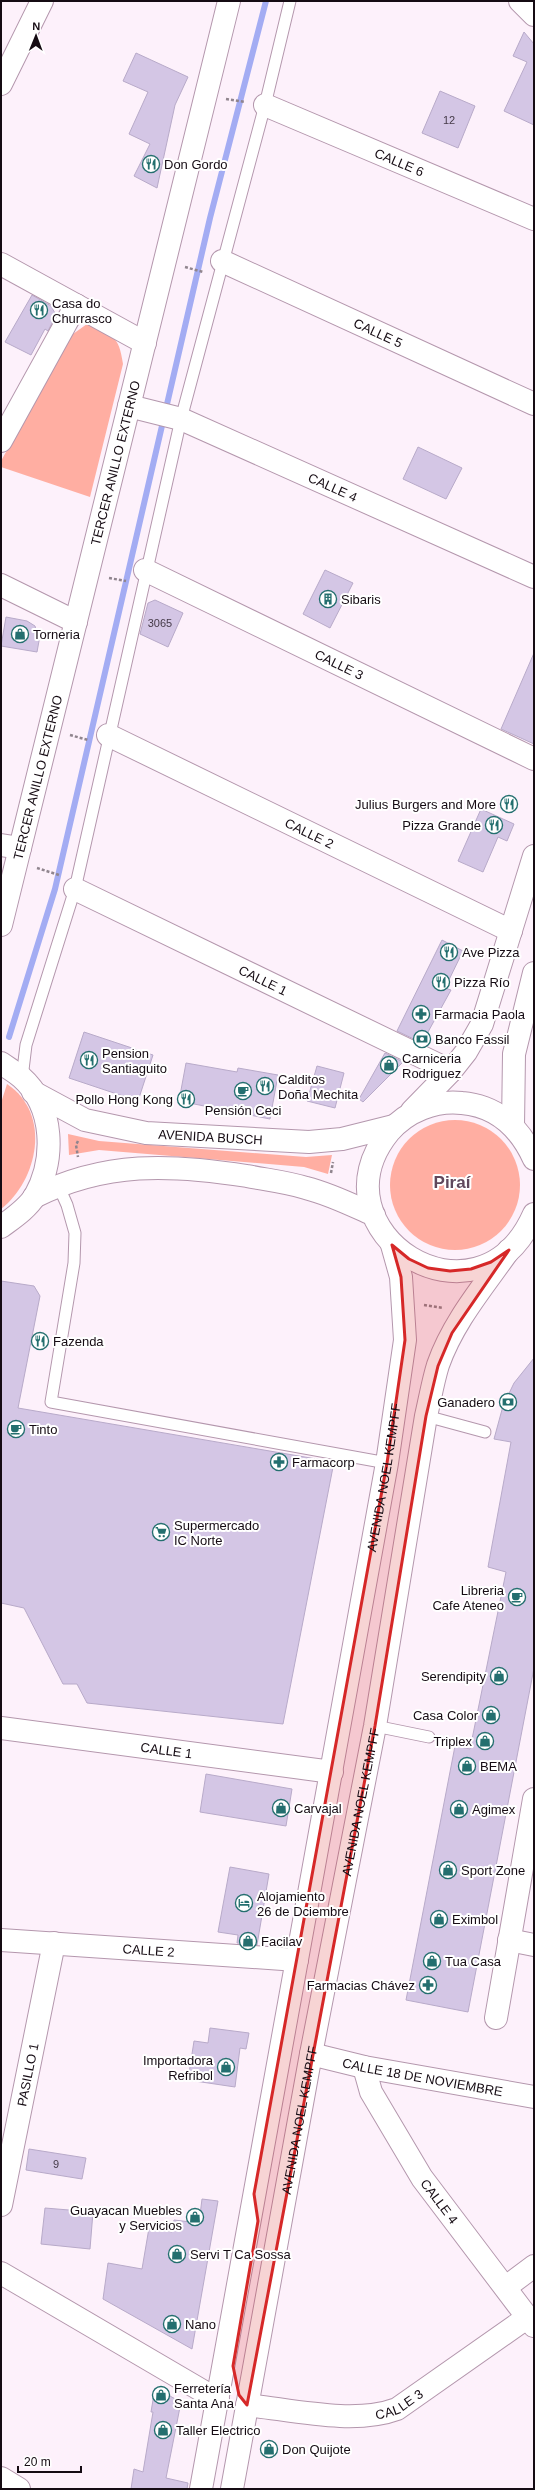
<svg xmlns="http://www.w3.org/2000/svg" width="535" height="2490" viewBox="0 0 535 2490" font-family="Helvetica,sans-serif">
<rect width="100%" height="100%" fill="#fdf1fb"/>
<g fill="#ffaea2">
<path d="M87,324C112,335 119,335 123,364L90,497L1,467V461L64,347L73,334Z"/>
<path d="M7,1084C52,1114 38,1180 1,1209V1103Z"/>
<circle cx="455" cy="1185" r="65"/>
<path d="M68,1134L99,1141L306,1157L332,1155L328,1174L304,1167L99,1150L69,1155Z"/>
</g>
<g fill="none" stroke-linecap="round" stroke-linejoin="round">
<path stroke="#a3acf3" stroke-width="6" d="M9,1037L55,889L210,218L266,1"/>
</g>
<g fill="#d4c6e5" stroke="#b8aac9">
<path d="M524,32L534,44V125L504,111L527,62L513,56Z"/>
<path d="M136,53L188,77L175,105L157,188L134,176L150,144L129,134L148,92L123,81Z"/>
<path d="M440,91L475,106L458,148L422,133Z"/>
<path d="M32,295L51,306L56,315L48,331L45,329L31,355L5,342Z"/>
<path d="M418,447L462,468L446,499L403,479Z"/>
<path d="M325,570L353,583L330,628L303,614Z"/>
<path d="M155,600L183,613L168,647L140,634L148,603Z"/>
<path d="M6,617L27,621L35,626L39,641L37,652L1,646Z"/>
<path d="M534,653V744L501,729Z"/>
<path d="M481,809L514,824L507,841L498,837L483,872L458,861Z"/>
<path d="M442,940L463,951L445,988L451,990L422,1043L397,1031Z"/>
<path d="M84,1032L153,1055L138,1101L69,1078Z"/>
<path d="M385,1053L403,1062L363,1102L359,1099Z"/>
<path d="M186,1063L237,1072L238,1068L278,1075L270,1119L179,1101Z"/>
<path d="M317,1066L344,1073L335,1108L307,1101Z"/>
<path d="M1,1281L34,1286L40,1296L18,1408L334,1462L283,1724L87,1703L77,1684H63L24,1608L1,1603Z"/>
<path d="M534,1358V1668L468,2012L406,2000L455,1746L470,1749L506,1572L488,1567L511,1442L494,1439L503,1406L514,1383Z"/>
<path d="M206,1774L292,1789L286,1826L200,1812Z"/>
<path d="M230,1867L269,1874L257,1945L237,1943L238,1935L218,1932Z"/>
<path d="M210,2028L249,2033L246,2049L240,2048L235,2087L188,2080L194,2041L208,2043Z"/>
<path d="M29,2149L86,2158L82,2179L26,2170Z"/>
<path d="M202,2199L218,2201L192,2349L103,2299L108,2263L142,2269L149,2228L172,2232L174,2220L199,2223Z"/>
<path d="M45,2208L93,2212L90,2249L41,2244Z"/>
<path d="M155,2388L181,2402L166,2478L188,2483L187,2489H131L134,2469L143,2472L153,2412H151Z"/>
</g>
<g fill="none" stroke-linecap="round" stroke-linejoin="round">
<g stroke="#b497ad" stroke-width="13">
<g id="lane">
<path d="M22,1078L26,1045L75,889L181,419L265,105L290,1"/>
<path d="M58,1185L67,1205L75,1233L74,1263L51,1402L387,1463"/>
<path d="M426,1416L485,1432"/>
<path d="M375,1726L429,1737"/>
</g>
</g>
<g stroke="#b497ad" stroke-width="24">
<g id="street">
<path d="M1,84L42,1"/>
<path id="s1" d="M265,105L534,219"/>
<path id="s2" d="M222,261L534,404"/>
<path d="M1,264L145,343"/>
<path id="s3" d="M129,406L181,419L534,577"/>
<path d="M1,441L76,305"/>
<path id="s4" d="M145,570L534,759"/>
<path d="M1,585L76,622"/>
<path id="s5" d="M108,735L511,931"/>
<path d="M1,845L20,848"/>
<path id="s6" d="M75,889L451,1071"/>
<path id="s7" d="M1,1728L332,1772"/>
<path id="s8" d="M1,1940L297,1960"/>
<path d="M509,1940L534,1945"/>
<path d="M496,2018L534,1799"/>
<path id="s9" d="M311,2054L364,2067L534,2097"/>
<path id="s10" d="M364,2067L371,2092L422,2178L534,2326"/>
<path id="s11" d="M1,2205L54,1943"/>
<path d="M1,2273L218,2400"/>
<path d="M506,2287L534,2266"/>
<path id="s12" d="M247,2405C293,2410 354,2425 397,2409L528,2317"/>
<path d="M1,2478L19,2489"/>
</g>
</g>
<g stroke="#b497ad" stroke-width="24">
<g id="secondary">
<path d="M520,1L534,15"/>
<path id="s13" d="M1,925L229,1"/>
<path d="M1,1063C8,1068 15,1072 21,1077C55,1107 55,1160 35,1196C27,1209 13,1218 1,1227"/>
<path id="s14" d="M33,1092L85,1120L146,1133L309,1142L342,1139L394,1126"/>
<path d="M412,1111L451,1071L466,1052L482,1024L534,856"/>
<path d="M513,1126L514,1054L534,973"/>
<path d="M534,1159C520,1128 497,1106 462,1103C435,1100 407,1111 389,1132C309,1231 478,1341 534,1214"/>
<path d="M34,1197C105,1161 171,1164 247,1176C267,1180 287,1182 306,1188C330,1194 352,1205 374,1215"/>
<path id="s15" d="M201,2489L387,1463L405,1340L401,1277L392,1245"/>
<path id="s16" d="M232,2489L311,2054L375,1726L426,1416C430,1399 433,1381 438,1365C453,1322 483,1287 509,1250"/>
</g>
</g>
<g stroke="#90858e" stroke-width="2.5" stroke-dasharray="3 2" stroke-linecap="butt">
<path d="M226,99L245,102"/>
<path d="M185,267L203,272"/>
<path d="M109,578L126,581"/>
<path d="M70,735L88,740"/>
<path d="M37,868L59,875"/>
<path d="M78,1141L76,1145L78,1157"/>
<path d="M331,1173L333,1162"/>
<path d="M424,1305L443,1308"/>
</g>
<use href="#lane" stroke="#fff" stroke-width="11"/>
<use href="#street" stroke="#fff" stroke-width="22"/>
<use href="#secondary" stroke="#fff" stroke-width="22"/>
</g>
<path fill="#d62828" fill-opacity="0.2" stroke="#d62828" stroke-width="3" stroke-linejoin="round" d="M392,1245L409,1259L428,1268L450,1271L471,1269L491,1262L509,1250L452,1333L438,1366L426,1416L375,1726L247,2405L239,2395L233,2366L258,2221L254,2194L387,1463L405,1340L401,1277Z"/>
<defs>
<g id="restaurant-ring" transform="scale(0.9)"><circle r="9.5" fill="#fff" stroke="#246f6f" stroke-width="1.5"/><path d="M-5-6h1v4h1v-4h1v4h1v-4h1v5L-1.5 .5V6h-2V.5L-5-1ZM5-6V6H3V1.5H1.5Q1.5-4 5-6Z" fill="#246f6f"/></g>
<g id="building-ring" transform="scale(0.9)"><circle r="9.5" fill="#fff" stroke="#246f6f" stroke-width="1.5"/><path d="M-4-6H4V6H1V3H-1V6H-4ZM-2.5-4.3h1.7v1.8h-1.7ZM.8-4.3h1.7v1.8H.8ZM-2.5-1h1.7V.8h-1.7ZM.8-1h1.7V.8H.8Z" fill="#246f6f"/></g>
<g id="shop-ring" transform="scale(0.9)"><circle r="9.5" fill="#fff" stroke="#246f6f" stroke-width="1.5"/><path d="M-5-2.5h2.3a2.7 3.5 0 0 1 5.4 0H5L5.5 6h-11ZM-1.5-2.5h3a1.5 2.3 0 0 0-3 0Z" fill="#246f6f"/></g>
<g id="pharmacy-ring" transform="scale(0.9)"><circle r="9.5" fill="#fff" stroke="#246f6f" stroke-width="1.5"/><path d="M-2-6h4v4h4v4h-4v4h-4v-4h-4v-4h4Z" fill="#246f6f"/></g>
<g id="bank-ring" transform="scale(0.9)"><circle r="9.5" fill="#fff" stroke="#246f6f" stroke-width="1.5"/><path d="M-6-4H6V4H-6ZM0-2.3a2.3 2.3 0 1 0 0 4.6a2.3 2.3 0 1 0 0-4.6Z" fill="#246f6f"/></g>
<g id="cafe-ring" transform="scale(0.9)"><circle r="9.5" fill="#fff" stroke="#246f6f" stroke-width="1.5"/><path d="M-5.5-4.5H6V0H3Q3 3.5 0 3.5H-2.5Q-5.5 3.5-5.5 0ZM3-3.2v2h1.7v-2ZM-6 4.5H4V6H-6Z" fill="#246f6f"/></g>
<g id="supermarket-ring" transform="scale(0.9)"><circle r="9.5" fill="#fff" stroke="#246f6f" stroke-width="1.5"/><path d="M-6-5.5h2.5l.6 2H6L4.5 2H-2.5L-4.4-4H-6ZM-1.5 3.2a1.3 1.3 0 1 0 .1 0ZM3 3.2a1.3 1.3 0 1 0 .1 0Z" fill="#246f6f"/></g>
<g id="hotel-ring" transform="scale(0.9)"><circle r="9.5" fill="#fff" stroke="#246f6f" stroke-width="1.5"/><path d="M-6-4.5h1.5V1H6V5H4.5V3h-9V5H-6ZM-4 0a1.8 1.8 0 1 1 3.6 0ZM.5 0V-2.5h3Q6-2.5 6 0Z" fill="#246f6f"/></g>
</defs>
<g fill-rule="evenodd">
<use href="#restaurant-ring" x="151" y="164"/>
<use href="#restaurant-ring" x="39" y="310"/>
<use href="#building-ring" x="328" y="599"/>
<use href="#shop-ring" x="20" y="634"/>
<use href="#restaurant-ring" x="509" y="804"/>
<use href="#restaurant-ring" x="494" y="825"/>
<use href="#restaurant-ring" x="449" y="952"/>
<use href="#restaurant-ring" x="441" y="982"/>
<use href="#pharmacy-ring" x="421" y="1014"/>
<use href="#bank-ring" x="422" y="1039"/>
<use href="#restaurant-ring" x="89" y="1060"/>
<use href="#shop-ring" x="389" y="1065"/>
<use href="#restaurant-ring" x="265" y="1086"/>
<use href="#cafe-ring" x="243" y="1091"/>
<use href="#restaurant-ring" x="186" y="1099"/>
<use href="#restaurant-ring" x="40" y="1341"/>
<use href="#bank-ring" x="508" y="1402"/>
<use href="#cafe-ring" x="16" y="1429"/>
<use href="#pharmacy-ring" x="279" y="1462"/>
<use href="#supermarket-ring" x="161" y="1532"/>
<use href="#cafe-ring" x="517" y="1597"/>
<use href="#shop-ring" x="499" y="1676"/>
<use href="#shop-ring" x="491" y="1715"/>
<use href="#shop-ring" x="485" y="1741"/>
<use href="#shop-ring" x="467" y="1766"/>
<use href="#shop-ring" x="281" y="1808"/>
<use href="#shop-ring" x="459" y="1809"/>
<use href="#shop-ring" x="448" y="1870"/>
<use href="#hotel-ring" x="244" y="1903"/>
<use href="#shop-ring" x="439" y="1919"/>
<use href="#shop-ring" x="248" y="1941"/>
<use href="#shop-ring" x="432" y="1961"/>
<use href="#pharmacy-ring" x="428" y="1985"/>
<use href="#shop-ring" x="226" y="2067"/>
<use href="#shop-ring" x="195" y="2217"/>
<use href="#shop-ring" x="177" y="2254"/>
<use href="#shop-ring" x="172" y="2324"/>
<use href="#shop-ring" x="161" y="2395"/>
<use href="#shop-ring" x="163" y="2430"/>
<use href="#shop-ring" x="269" y="2449"/>
</g>
<g text-anchor="middle" stroke-width="4" stroke-linejoin="round" paint-order="stroke">
<g font-size="11" fill="#453a48">
<text x="449" y="124">12</text>
<text x="160" y="627">3065</text>
<text x="56" y="2168">9</text>
</g>
<g font-size="13" fill="#150b13" stroke="#fff">
<text dy="5" stroke="none"><textPath href="#s1" startOffset="146">CALLE 6</textPath></text>
<text dy="5" stroke="none"><textPath href="#s2" startOffset="172">CALLE 5</textPath></text>
<text dy="5" stroke="none"><textPath href="#s13" startOffset="476">TERCER ANILLO EXTERNO</textPath></text>
<text dy="5" stroke="none"><textPath href="#s3" startOffset="220">CALLE 4</textPath></text>
<text dy="5" stroke="none"><textPath href="#s4" startOffset="216">CALLE 3</textPath></text>
<text dy="5" stroke="none"><textPath href="#s13" startOffset="152">TERCER ANILLO EXTERNO</textPath></text>
<text dy="5" stroke="none"><textPath href="#s5" startOffset="224">CALLE 2</textPath></text>
<text dy="5" stroke="none"><textPath href="#s6" startOffset="209">CALLE 1</textPath></text>
<text dy="5" stroke="none"><textPath href="#s14" startOffset="186">AVENIDA BUSCH</textPath></text>
<text dy="5" stroke="none"><textPath href="#s15" startOffset="1028">AVENIDA NOEL KEMPFF</textPath></text>
<text dy="5" stroke="none"><textPath href="#s7" startOffset="167">CALLE 1</textPath></text>
<text dy="5" stroke="none"><textPath href="#s16" startOffset="699">AVENIDA NOEL KEMPFF</textPath></text>
<text dy="5" stroke="none"><textPath href="#s8" startOffset="148">CALLE 2</textPath></text>
<text dy="5" stroke="none"><textPath href="#s11" startOffset="133">PASILLO 1</textPath></text>
<text dy="5" stroke="none"><textPath href="#s9" startOffset="114">CALLE 18 DE NOVIEMBRE</textPath></text>
<text dy="5" stroke="none"><textPath href="#s16" startOffset="375">AVENIDA NOEL KEMPFF</textPath></text>
<text dy="5" stroke="none"><textPath href="#s10" startOffset="155">CALLE 4</textPath></text>
<text dy="5" stroke="none"><textPath href="#s12" startOffset="155">CALLE 3</textPath></text>
</g>
<g font-size="13" fill="#150b13" stroke="#fff" text-anchor="start">
<text x="164" y="169">Don Gordo</text>
<text x="52" y="308">Casa do<tspan x="52" dy="15">Churrasco</tspan></text>
<text x="341" y="604">Sibaris</text>
<text x="33" y="639">Torneria</text>
<text x="496" y="809" text-anchor="end">Julius Burgers and More</text>
<text x="481" y="830" text-anchor="end">Pizza Grande</text>
<text x="462" y="957">Ave Pizza</text>
<text x="454" y="987">Pizza Río</text>
<text x="434" y="1019">Farmacia Paola</text>
<text x="435" y="1044">Banco Fassil</text>
<text x="102" y="1058">Pension<tspan x="102" dy="15">Santiaguito</tspan></text>
<text x="402" y="1063">Carniceria<tspan x="402" dy="15">Rodriguez</tspan></text>
<text x="278" y="1084">Calditos<tspan x="278" dy="15">Doña Mechita</tspan></text>
<text x="173" y="1104" text-anchor="end">Pollo Hong Kong</text>
<text x="243" y="1115" text-anchor="middle">Pensión Ceci</text>
<text x="53" y="1346">Fazenda</text>
<text x="495" y="1407" text-anchor="end">Ganadero</text>
<text x="29" y="1434">Tinto</text>
<text x="292" y="1467">Farmacorp</text>
<text x="174" y="1530">Supermercado<tspan x="174" dy="15">IC Norte</tspan></text>
<text x="504" y="1595" text-anchor="end">Libreria<tspan x="504" dy="15">Cafe Ateneo</tspan></text>
<text x="486" y="1681" text-anchor="end">Serendipity</text>
<text x="478" y="1720" text-anchor="end">Casa Color</text>
<text x="472" y="1746" text-anchor="end">Triplex</text>
<text x="480" y="1771">BEMA</text>
<text x="294" y="1813">Carvajal</text>
<text x="472" y="1814">Agimex</text>
<text x="461" y="1875">Sport Zone</text>
<text x="257" y="1901">Alojamiento<tspan x="257" dy="15">26 de Dciembre</tspan></text>
<text x="452" y="1924">Eximbol</text>
<text x="261" y="1946">Facilav</text>
<text x="445" y="1966">Tua Casa</text>
<text x="415" y="1990" text-anchor="end">Farmacias Chávez</text>
<text x="213" y="2065" text-anchor="end">Importadora<tspan x="213" dy="15">Refribol</tspan></text>
<text x="182" y="2215" text-anchor="end">Guayacan Muebles<tspan x="182" dy="15">y Servicios</tspan></text>
<text x="190" y="2259">Servi T Ca Sossa</text>
<text x="185" y="2329">Nano</text>
<text x="174" y="2393">Ferretería<tspan x="174" dy="15">Santa Ana</tspan></text>
<text x="176" y="2435">Taller Electrico</text>
<text x="282" y="2454">Don Quijote</text>
</g>
<g font-size="17" font-weight="bold" fill="#60475b" stroke="#fff">
<text x="452" y="1188">Piraí</text>
</g>
</g>
<rect width="535" height="2490" fill="none" stroke="#150b13" stroke-width="4"/>
<g transform="translate(36 36) rotate(1)" stroke="#ffffff" stroke-width="3" paint-order="stroke">
<path d="M0-3L7 15L0 10L-7 15Z" fill="#150b13"/>
<text y="-6" font-size="11" font-weight="bold" text-anchor="middle" fill="#150b13">N</text>
</g>
<path d="M18 2466v6h63v-6" fill="none" stroke="#150b13" stroke-width="2"/>
<text x="24" y="2466" font-size="12" fill="#150b13" stroke="#ffffff" stroke-width="3" paint-order="stroke">20 m</text>
</svg>
